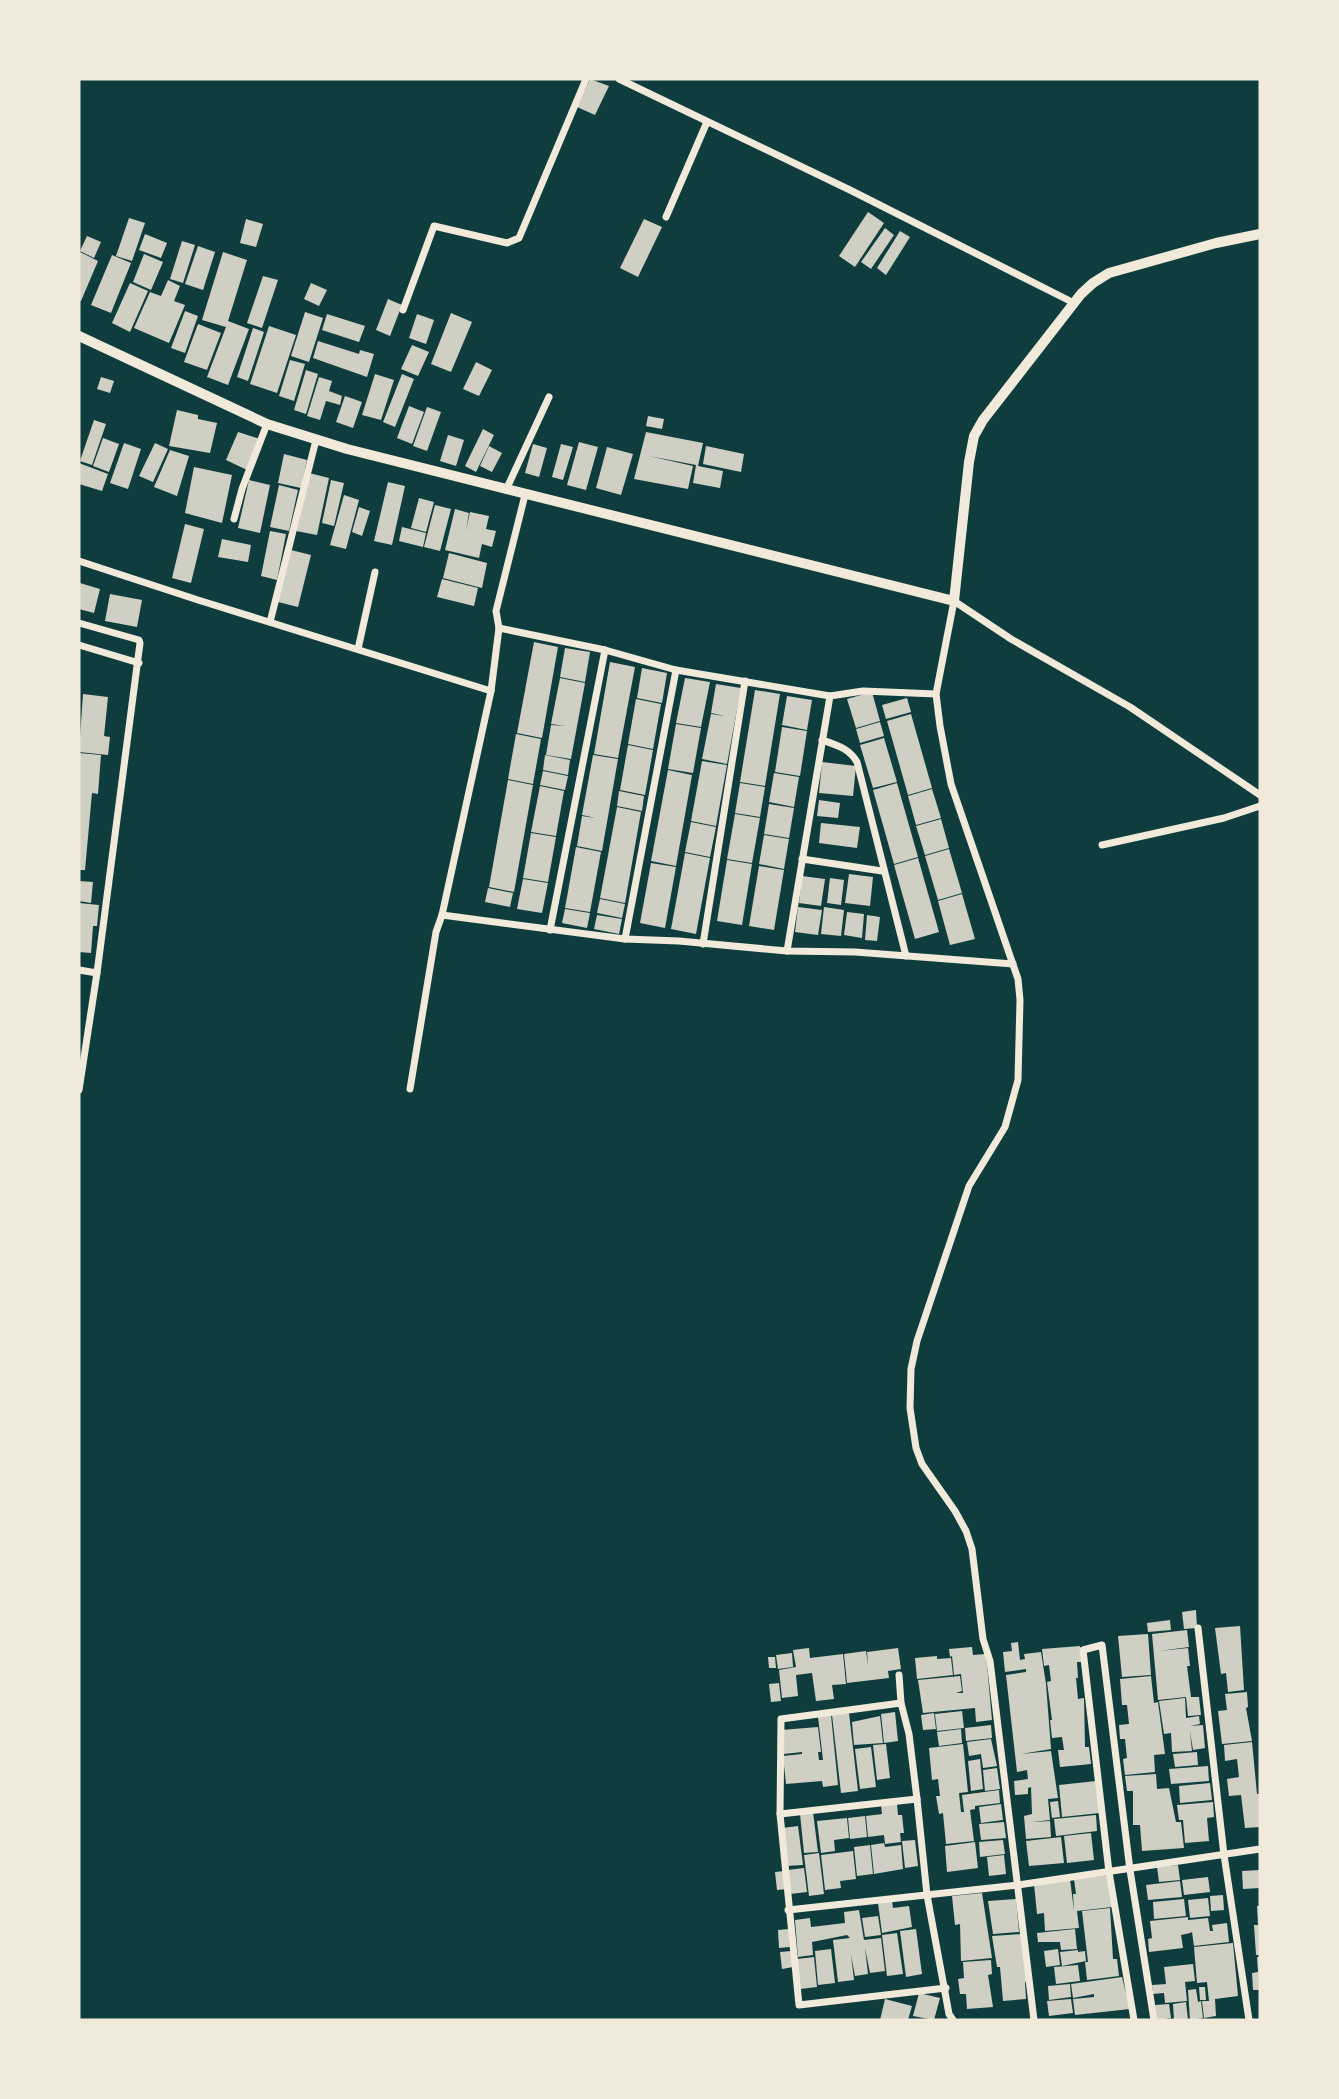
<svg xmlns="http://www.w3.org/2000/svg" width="1339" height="2099" viewBox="0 0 1339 2099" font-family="Roboto,sans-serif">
<rect width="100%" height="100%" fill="#0f3d3e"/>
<g fill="#cfcfc3">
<path d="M590,79L609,86L595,115L577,107Z"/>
<path d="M868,212L884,223L855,267L839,256Z"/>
<path d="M129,218L145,223L132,261L116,256Z"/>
<path d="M246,219L263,224L256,247L240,243Z"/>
<path d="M644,219L662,227L638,277L620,268Z"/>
<path d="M885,228L894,235L871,269L861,262Z"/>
<path d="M900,231L910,237L886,275L877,268Z"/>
<path d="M145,234L167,243L161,258L139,250Z"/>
<path d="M87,236L101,242L94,258L80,251Z"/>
<path d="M182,241L195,245L183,283L170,279Z"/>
<path d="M198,246L215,252L203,290L185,284Z"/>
<path d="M80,252L98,261L81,301L79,300Z"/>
<path d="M223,252L247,260L228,321L249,329L228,385L207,377L226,327L202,320Z"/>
<path d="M144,254L163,262L151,290L133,282Z"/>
<path d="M112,255L131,263L111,313L91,305Z"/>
<path d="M263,276L278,280L262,328L247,323Z"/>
<path d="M168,280L180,286L174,301L185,305L169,343L134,328L150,292L161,296Z"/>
<path d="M130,283L148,291L130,332L112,323Z"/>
<path d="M311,283L327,290L319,306L304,299Z"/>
<path d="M388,299L402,305L390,336L376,330Z"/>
<path d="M185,311L198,316L185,353L171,348Z"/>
<path d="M305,312L323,318L309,362L291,356Z"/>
<path d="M451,313L472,322L451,372L431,364Z"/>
<path d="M327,314L365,326L359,342L322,330Z"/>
<path d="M417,314L434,320L426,344L409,338Z"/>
<path d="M198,324L221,333L207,370L184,362Z"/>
<path d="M269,326L296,335L277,393L250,384Z"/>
<path d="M253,328L264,332L248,381L237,377Z"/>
<path d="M318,341L359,354L360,350L374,354L367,377L313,358Z"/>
<path d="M412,345L429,352L418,376L401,369Z"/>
<path d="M290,360L305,364L294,401L279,396Z"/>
<path d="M476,362L492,370L479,396L463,389Z"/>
<path d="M306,370L318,374L306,414L294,410Z"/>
<path d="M375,374L394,380L381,420L362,415Z"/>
<path d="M402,374L414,379L395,427L383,422Z"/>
<path d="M101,377L114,381L110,393L97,389Z"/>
<path d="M319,377L332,381L329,391L342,396L340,405L326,401L320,420L307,416Z"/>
<path d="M345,396L362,402L353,428L336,422Z"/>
<path d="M409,406L424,412L412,444L397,438Z"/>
<path d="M427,407L441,412L427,451L413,446Z"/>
<path d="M177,410L198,415V419L217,423L210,453L169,446Z"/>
<path d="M648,416L664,419L662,429L646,426Z"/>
<path d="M94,420L106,424L92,465L80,461Z"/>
<path d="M483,429L494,435L476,472L465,466Z"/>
<path d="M238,432L260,439L247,470L226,460Z"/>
<path d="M646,432L703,443L698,466L723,471L720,488L693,483L696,465L649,456L693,466L688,489L634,479Z"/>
<path d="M448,435L464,440L456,466L440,461Z"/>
<path d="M103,438L119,444L109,472L93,466Z"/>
<path d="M579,442L598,447L586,490L567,485Z"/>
<path d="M124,443L141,449L128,489L110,483Z"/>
<path d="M155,443L168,449L153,482L139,476Z"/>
<path d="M533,444L547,448L539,477L525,473Z"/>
<path d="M561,444L573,447L563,480L552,477Z"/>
<path d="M489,446L502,453L492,472L480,466Z"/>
<path d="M706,446L744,454L741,472L703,464Z"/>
<path d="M607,447L633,454L621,495L596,488Z"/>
<path d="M170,450L189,456L177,496L154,487Z"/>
<path d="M284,454L307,460L301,488L278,483Z"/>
<path d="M79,463L108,474L102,491L79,484Z"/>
<path d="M194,467L232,475L222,523L185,513Z"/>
<path d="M309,473L329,478L317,535L296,531Z"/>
<path d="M249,480L270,485L260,533L238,528Z"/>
<path d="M331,480L344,483L334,526L322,523Z"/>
<path d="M388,482L405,486L392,545L374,541Z"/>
<path d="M279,485L298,490L289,531L270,527Z"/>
<path d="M344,495L359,500L346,549L330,545Z"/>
<path d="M419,498L434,502L426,532L411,528Z"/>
<path d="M435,505L451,509L440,551L424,547Z"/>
<path d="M359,507L370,511L362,536L352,532Z"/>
<path d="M455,509L469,513L466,531L470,512L489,516L486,529L496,531L492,547L482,544L479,558L445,550Z"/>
<path d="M185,524L204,529L191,583L172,578Z"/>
<path d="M402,527L426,533L423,547L399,541Z"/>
<path d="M270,531L286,534L277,580L261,576Z"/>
<path d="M222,539L251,545L248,562L218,557Z"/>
<path d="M291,550L311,555L298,607L278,602Z"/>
<path d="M449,553L487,563L482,588L443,578Z"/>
<path d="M442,579L478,588L474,606L437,597Z"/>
<path d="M80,583L100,589L94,613L79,609Z"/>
<path d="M110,594L142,600L137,627L105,621Z"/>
<path d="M534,642L558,647L542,738L517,733Z"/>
<path d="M565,648L590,652L585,682L560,677Z"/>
<path d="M610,662L635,667L618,758L594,754Z"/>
<path d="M642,668L667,673L662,703L637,698Z"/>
<path d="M560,678L585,683L571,759L546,755L551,725L565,726L551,724Z"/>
<path d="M685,678L710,682L701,727L676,723Z"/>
<path d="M716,684L741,688L727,764L702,759L711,714L725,716L711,713Z"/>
<path d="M755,690L780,694L765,786L740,782Z"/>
<path d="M872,692L880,721L856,728L847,699Z"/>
<path d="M83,694L108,697L104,736L110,737L108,755L79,752Z"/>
<path d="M787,696L812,700L807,730L782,725Z"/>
<path d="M907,698L911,712L886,719L882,705Z"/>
<path d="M636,699L661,704L653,749L628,744Z"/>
<path d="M911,714L932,788L908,795L887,721Z"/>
<path d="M880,722L884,736L860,743L856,729Z"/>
<path d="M676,724L701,728L693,773L668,769Z"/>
<path d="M782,727L807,731L800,776L775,772Z"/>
<path d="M516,734L541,739L533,784L508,779Z"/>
<path d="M884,738L897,782L873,788L860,745Z"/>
<path d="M628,745L653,750L645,795L620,790Z"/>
<path d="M79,753L101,755L98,794L92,793L85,870H79Z"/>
<path d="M545,755L570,760L568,775L543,770Z"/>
<path d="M593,755L618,759L602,851L577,846L582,816L596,818L582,815Z"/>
<path d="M702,761L727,765L716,826L691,821Z"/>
<path d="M822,762L856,766L853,796L819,793Z"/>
<path d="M668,770L692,775L676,866L651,861Z"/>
<path d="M543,771L568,776L565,790L540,785Z"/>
<path d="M774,773L799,777L794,807L769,802Z"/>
<path d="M508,780L533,785L514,892L489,887Z"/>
<path d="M740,783L765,787L760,817L735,813Z"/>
<path d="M897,783L918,857L894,864L873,790Z"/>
<path d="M540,786L564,791L556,836L531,832Z"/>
<path d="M932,789L941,818L916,825L908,796Z"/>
<path d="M619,791L644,796L642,811L617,806Z"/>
<path d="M819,800L840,803L838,818L817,816Z"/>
<path d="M769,804L794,808L789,838L764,834Z"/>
<path d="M617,807L641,812L625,903L600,898Z"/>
<path d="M735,814L760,818L752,863L727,859Z"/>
<path d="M941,819L949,848L925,855L916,826Z"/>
<path d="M691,822L716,827L710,857L685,852Z"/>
<path d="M821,823L860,827L857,848L819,843Z"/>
<path d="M531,833L556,837L548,882L523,878Z"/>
<path d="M764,835L789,839L784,869L759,864Z"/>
<path d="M576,847L601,852L590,912L565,908Z"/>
<path d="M949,849L962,893L938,900L925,856Z"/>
<path d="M685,853L710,858L696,934L671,929Z"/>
<path d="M918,858L939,932L915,939L894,865Z"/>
<path d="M727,860L752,864L742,925L717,921Z"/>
<path d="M651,863L676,867L665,928L640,923Z"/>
<path d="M759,866L784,870L774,930L749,926Z"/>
<path d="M849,874L873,877L870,906L845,903Z"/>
<path d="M802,876L825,879L821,906L799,903Z"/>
<path d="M830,878L844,880L841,905L827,903Z"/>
<path d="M523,879L548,883L542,913L517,909Z"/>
<path d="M79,881L93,882L91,903L79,901Z"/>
<path d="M488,888L513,893L510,907L485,902Z"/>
<path d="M962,894L975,939L950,945L938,901Z"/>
<path d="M600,899L625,904L622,918L597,913Z"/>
<path d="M79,903L99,905L97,926H93L91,953L79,952Z"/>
<path d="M798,907L822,910L818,935L795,932Z"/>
<path d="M824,907L844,910L841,936L821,934Z"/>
<path d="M565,909L590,913L587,928L562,923Z"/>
<path d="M847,912L864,914L862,938L844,935Z"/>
<path d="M597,915L622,919L619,934L594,929Z"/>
<path d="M867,915L880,917L877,941L865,940Z"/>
<path d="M1196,1610L1197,1628L1184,1629L1182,1612Z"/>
<path d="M1170,1620L1171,1630L1148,1632L1147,1623Z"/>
<path d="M1240,1626L1244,1690L1228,1692L1226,1673L1221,1674L1215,1628Z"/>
<path d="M1187,1630L1189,1647L1159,1651L1188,1648L1190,1666H1187L1191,1697H1199L1201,1715L1188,1716L1186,1697L1158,1700L1152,1634Z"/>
<path d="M1148,1634L1151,1675L1122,1677L1118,1636Z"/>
<path d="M1018,1642L1020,1660L1025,1659L1024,1654L1041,1652L1046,1684L1051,1749L1021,1754L1051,1751L1058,1798L1048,1799L1050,1820L1032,1822L1050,1821L1051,1837L1026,1839L1024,1816L1032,1814L1031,1787L1028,1788V1794L1015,1795L1014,1781L1028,1779L1027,1770L1017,1772L1006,1675L1026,1672V1669L1005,1672L1003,1652L1012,1651L1011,1643Z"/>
<path d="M1080,1646L1082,1662H1077L1078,1678H1076L1078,1699L1084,1698L1085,1747H1089L1091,1764L1060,1767L1058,1750H1064L1062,1737L1052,1738L1050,1720H1052L1047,1682L1051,1681L1049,1665L1044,1666L1042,1649Z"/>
<path d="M972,1647L973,1655L986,1654L992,1720L976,1722L975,1708L923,1713L918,1680L960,1676L962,1691L956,1693H963L961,1674L954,1675L952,1656L950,1657L949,1649Z"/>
<path d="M809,1648L810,1658L843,1654L846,1684L832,1685L834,1699L816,1701L812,1673L796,1675L798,1696L782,1698L779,1670L796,1667L793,1650Z"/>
<path d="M898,1648L901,1669L888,1671L889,1678L847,1683L844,1654L866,1651L868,1666L867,1652Z"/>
<path d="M792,1653L793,1667L778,1669L776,1655Z"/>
<path d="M937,1656V1659L951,1658L953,1675L917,1679L915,1658Z"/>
<path d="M768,1657H775L776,1668H769Z"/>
<path d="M1151,1676L1154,1703L1158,1702L1165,1754L1154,1755L1155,1772L1125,1775L1123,1759L1127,1758L1125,1739H1120L1119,1725L1129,1724L1127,1705H1122L1120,1679Z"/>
<path d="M779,1683L781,1701L771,1702L769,1684Z"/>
<path d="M1247,1692L1248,1707L1246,1708L1252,1741L1222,1744L1218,1711L1227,1710L1225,1694Z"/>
<path d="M1185,1698L1186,1718L1199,1716L1200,1724L1190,1726L1203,1725L1205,1748L1193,1750L1190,1731L1192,1751L1172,1752L1171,1733L1164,1734L1159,1701Z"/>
<path d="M962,1711L964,1728L937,1731L935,1714Z"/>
<path d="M895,1712L898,1741L884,1743L881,1714Z"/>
<path d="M849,1713L858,1791L841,1793L832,1715Z"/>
<path d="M934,1713L936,1729L923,1730L921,1715Z"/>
<path d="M831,1715L838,1785L823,1787L822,1781L786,1784L783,1756L802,1754V1752L784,1754L781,1730L818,1727L821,1752H818L819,1760H823L818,1717Z"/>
<path d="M880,1716L883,1743L854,1745L852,1722Z"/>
<path d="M991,1725L992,1738L966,1741L965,1728Z"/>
<path d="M961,1729L962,1743L939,1746L937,1732Z"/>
<path d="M991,1739L997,1766L983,1768L981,1754L969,1756L967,1742Z"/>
<path d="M1252,1742L1257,1794H1260V1827L1245,1828L1241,1795L1229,1796L1227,1779L1239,1777L1237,1759L1225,1761L1224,1745Z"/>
<path d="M886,1744L890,1778L877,1780L873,1745Z"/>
<path d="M963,1744L968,1792L959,1793L961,1812H964L962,1795L999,1790L1000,1803L975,1806V1809L970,1810L974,1841L946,1844L943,1813L939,1814L936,1796H940L938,1779L932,1780L929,1748Z"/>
<path d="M871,1747L876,1787L860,1789L855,1749Z"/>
<path d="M1197,1752L1198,1765L1175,1767L1173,1754Z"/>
<path d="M980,1759L983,1789L971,1791L968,1761Z"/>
<path d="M1208,1766L1209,1781L1171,1784L1169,1769Z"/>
<path d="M997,1768L1000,1789L985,1791L983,1770Z"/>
<path d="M1156,1774L1157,1789L1169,1788L1176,1822H1181L1184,1848L1142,1851L1140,1825H1133V1791H1127L1125,1776Z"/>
<path d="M1096,1781L1100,1813L1062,1817L1059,1785Z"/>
<path d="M1210,1783L1212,1800L1180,1803L1179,1786Z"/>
<path d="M1058,1801L1060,1817L1052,1818L1050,1802Z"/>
<path d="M1213,1802L1214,1817L1207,1818L1209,1841L1185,1843L1183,1820H1179L1177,1805Z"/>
<path d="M897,1803L898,1815H902L904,1833H900L901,1842L885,1844L884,1835L868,1837L866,1816L882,1814L881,1805Z"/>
<path d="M1001,1804L1003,1820L981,1823L979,1807Z"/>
<path d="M813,1812L818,1852L804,1853L800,1814Z"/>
<path d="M1096,1815L1097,1831L1056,1836L1054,1819Z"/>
<path d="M865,1816L867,1837L850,1839L848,1818Z"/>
<path d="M847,1818L849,1838L834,1840L835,1851L821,1853L817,1821Z"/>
<path d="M1004,1822L1006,1838L981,1840L979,1824Z"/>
<path d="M798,1826L803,1865L786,1866L782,1828Z"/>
<path d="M1091,1833L1094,1860L1067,1863L1064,1836Z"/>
<path d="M1061,1837L1064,1863L1029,1866L1026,1841Z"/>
<path d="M915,1840L918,1866L905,1868L902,1841Z"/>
<path d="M1003,1840L1005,1854L980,1857L979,1842Z"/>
<path d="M975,1842L978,1868L947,1872L945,1846Z"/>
<path d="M884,1843L885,1847L901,1845L903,1869L874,1874L871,1845Z"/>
<path d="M870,1845L873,1874L857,1876L854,1847Z"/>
<path d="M853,1851L856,1879L840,1881L841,1888L825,1890L821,1855Z"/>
<path d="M819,1853L824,1894L809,1896L804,1855Z"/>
<path d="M1004,1855L1006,1874L989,1876L987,1857Z"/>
<path d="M1178,1865L1180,1880L1159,1882L1157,1867Z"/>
<path d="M804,1868L807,1892L790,1894L787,1870Z"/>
<path d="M1260,1870V1888L1243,1889L1242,1871Z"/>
<path d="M785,1871L788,1889L777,1890L775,1872Z"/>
<path d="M1109,1875L1112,1907L1077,1911L1079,1928L1045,1931L1044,1913L1037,1914L1034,1884L1070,1879L1074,1911L1073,1894H1076L1074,1879Z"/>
<path d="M1208,1877L1210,1892L1184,1895L1182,1880Z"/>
<path d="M1180,1881L1182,1897L1148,1900L1146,1885Z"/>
<path d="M982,1893L992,1958L961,1961L960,1924L955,1925L952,1896Z"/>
<path d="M1223,1895L1224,1910L1211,1911L1210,1896Z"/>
<path d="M1208,1898L1210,1916L1190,1918L1188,1900Z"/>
<path d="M1016,1899L1019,1932L993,1934L988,1901Z"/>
<path d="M1184,1899L1186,1916L1154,1919L1153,1902Z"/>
<path d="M892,1901L893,1908L909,1906L912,1927L882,1933L878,1903Z"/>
<path d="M1257,1906H1260V1955H1256L1254,1925H1258Z"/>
<path d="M1110,1908L1113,1959H1117L1119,1976L1087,1980L1085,1962H1088L1082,1911Z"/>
<path d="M859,1910L864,1940L881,1938L885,1971L870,1973L865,1948L868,1974L855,1976L851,1955L854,1980L838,1982L833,1940L850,1938L847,1935L812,1942L813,1955L798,1957L795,1920L810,1918L811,1927L845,1923L844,1912Z"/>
<path d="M878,1916L881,1935L865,1937L862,1918Z"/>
<path d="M1188,1917V1920L1208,1918L1210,1931H1213L1212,1925L1227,1923L1229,1942L1194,1946L1192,1932L1190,1933L1181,1935L1183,1948L1149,1952L1148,1939L1152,1938L1150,1921Z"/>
<path d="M789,1929L790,1947L779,1948L778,1930Z"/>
<path d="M916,1929L922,1974L906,1977L900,1931Z"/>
<path d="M1075,1929L1077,1949L1061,1950L1060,1942H1038L1037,1933Z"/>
<path d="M897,1933L903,1974L887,1976L882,1935Z"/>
<path d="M1023,1934L1028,1982H1025L1026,1999L1003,2001L1000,1967H997L992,1936Z"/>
<path d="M1233,1943L1238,1996L1215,1999L1216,2016L1204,2018L1202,2001H1209L1207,1982L1197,1983L1194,1947Z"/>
<path d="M831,1949L835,1983L818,1985L815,1951Z"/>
<path d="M1058,1949L1060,1965L1046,1967L1044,1951Z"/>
<path d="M1078,1950V1952L1085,1951L1086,1961L1062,1966L1060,1952Z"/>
<path d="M791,1951L793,1967L782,1969L780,1952Z"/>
<path d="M814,1957L817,1987L800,1989L797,1959Z"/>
<path d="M1257,1957H1260V1990H1253L1252,1973L1258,1972Z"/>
<path d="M991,1960L992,1974L988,1975L993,2007L967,2009L966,1994H960L958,1979L964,1978L963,1962Z"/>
<path d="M1193,1964L1195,1981L1185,1982L1187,2001L1165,2003L1164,1993L1153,1994L1152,1985L1166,1984L1164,1967Z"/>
<path d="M1078,1965L1080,1981L1056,1984L1054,1967Z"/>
<path d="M1122,1977L1130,2009L1075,2015L1073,1999L1094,1997V1994L1073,1998L1071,1984Z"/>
<path d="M1070,1984L1071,1997L1049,2000L1048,1986Z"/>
<path d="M1199,1987H1205L1206,2000H1200Z"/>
<path d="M1196,1989L1198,2002L1201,2001L1203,2018L1190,2020L1188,1990Z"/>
<path d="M919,1993L940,1998L934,2020L913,2016Z"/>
<path d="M885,1999L912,2006L908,2020H880Z"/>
<path d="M1071,1999L1073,2013L1049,2016L1047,2001Z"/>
<path d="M1186,2002L1188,2020H1174L1173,2004Z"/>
<path d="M1169,2004L1171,2018L1156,2020L1155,2005Z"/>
</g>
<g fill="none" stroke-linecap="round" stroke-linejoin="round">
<g stroke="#f1e9da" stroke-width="7">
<path d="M619,79L850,190L1074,303"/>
<path d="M666,217L707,122"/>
<path d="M403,310L434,226L507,243L519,238L586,79"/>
<path d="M506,490L549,397"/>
<path d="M234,519L242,489L267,424"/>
<path d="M79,561L198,600L491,691"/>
<path d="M270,622L316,440"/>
<path d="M79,623L139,640L140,643L97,973L79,1090"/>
<path d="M499,628L605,650L676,670L830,696L863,691L936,694"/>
<path d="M79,645L139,663"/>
<path d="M358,649L375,572"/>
<path d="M822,740C836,745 849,748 857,762L906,956"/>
<path d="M1102,845L1224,818L1260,806"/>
<path d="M802,859L882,871"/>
<path d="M442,915L625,939L679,941L787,951L855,952L1013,964"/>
<path d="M550,930L605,650"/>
<path d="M625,939L676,670"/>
<path d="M703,944L745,681"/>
<path d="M787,951L830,696"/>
<path d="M79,970L97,973"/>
<path d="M410,1089L436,932L442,915L491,691L499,628L496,611L525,495"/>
<path d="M1198,1628L1224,1855L1249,2020"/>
<path d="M899,1675L901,1703"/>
<path d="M917,1799L909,1734L901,1703L781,1719L780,1814L799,2005L946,1988"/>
<path d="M780,1814L917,1799L927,1895L949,2014L953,2020"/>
<path d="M788,1910L1018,1885L1260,1849"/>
<path d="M1034,2020L990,1661L983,1639L972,1549L966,1531L955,1511L922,1464L916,1448L910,1408L911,1369L917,1341L969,1186L1005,1127L1018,1080L1020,1000L1018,979L951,784L940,726L936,694L954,601L1011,639L1130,707L1260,795"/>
<path d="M1134,2020L1109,1872L1083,1650L1102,1645L1130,1870L1154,2020"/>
</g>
<path stroke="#f1e9da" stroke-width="10" d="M79,336L267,424L347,449L954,601L969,462L974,436L983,420L1081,294L1093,283L1109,273L1216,243L1260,234"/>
</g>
<rect width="1339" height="2099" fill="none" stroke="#f1e9da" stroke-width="161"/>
</svg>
